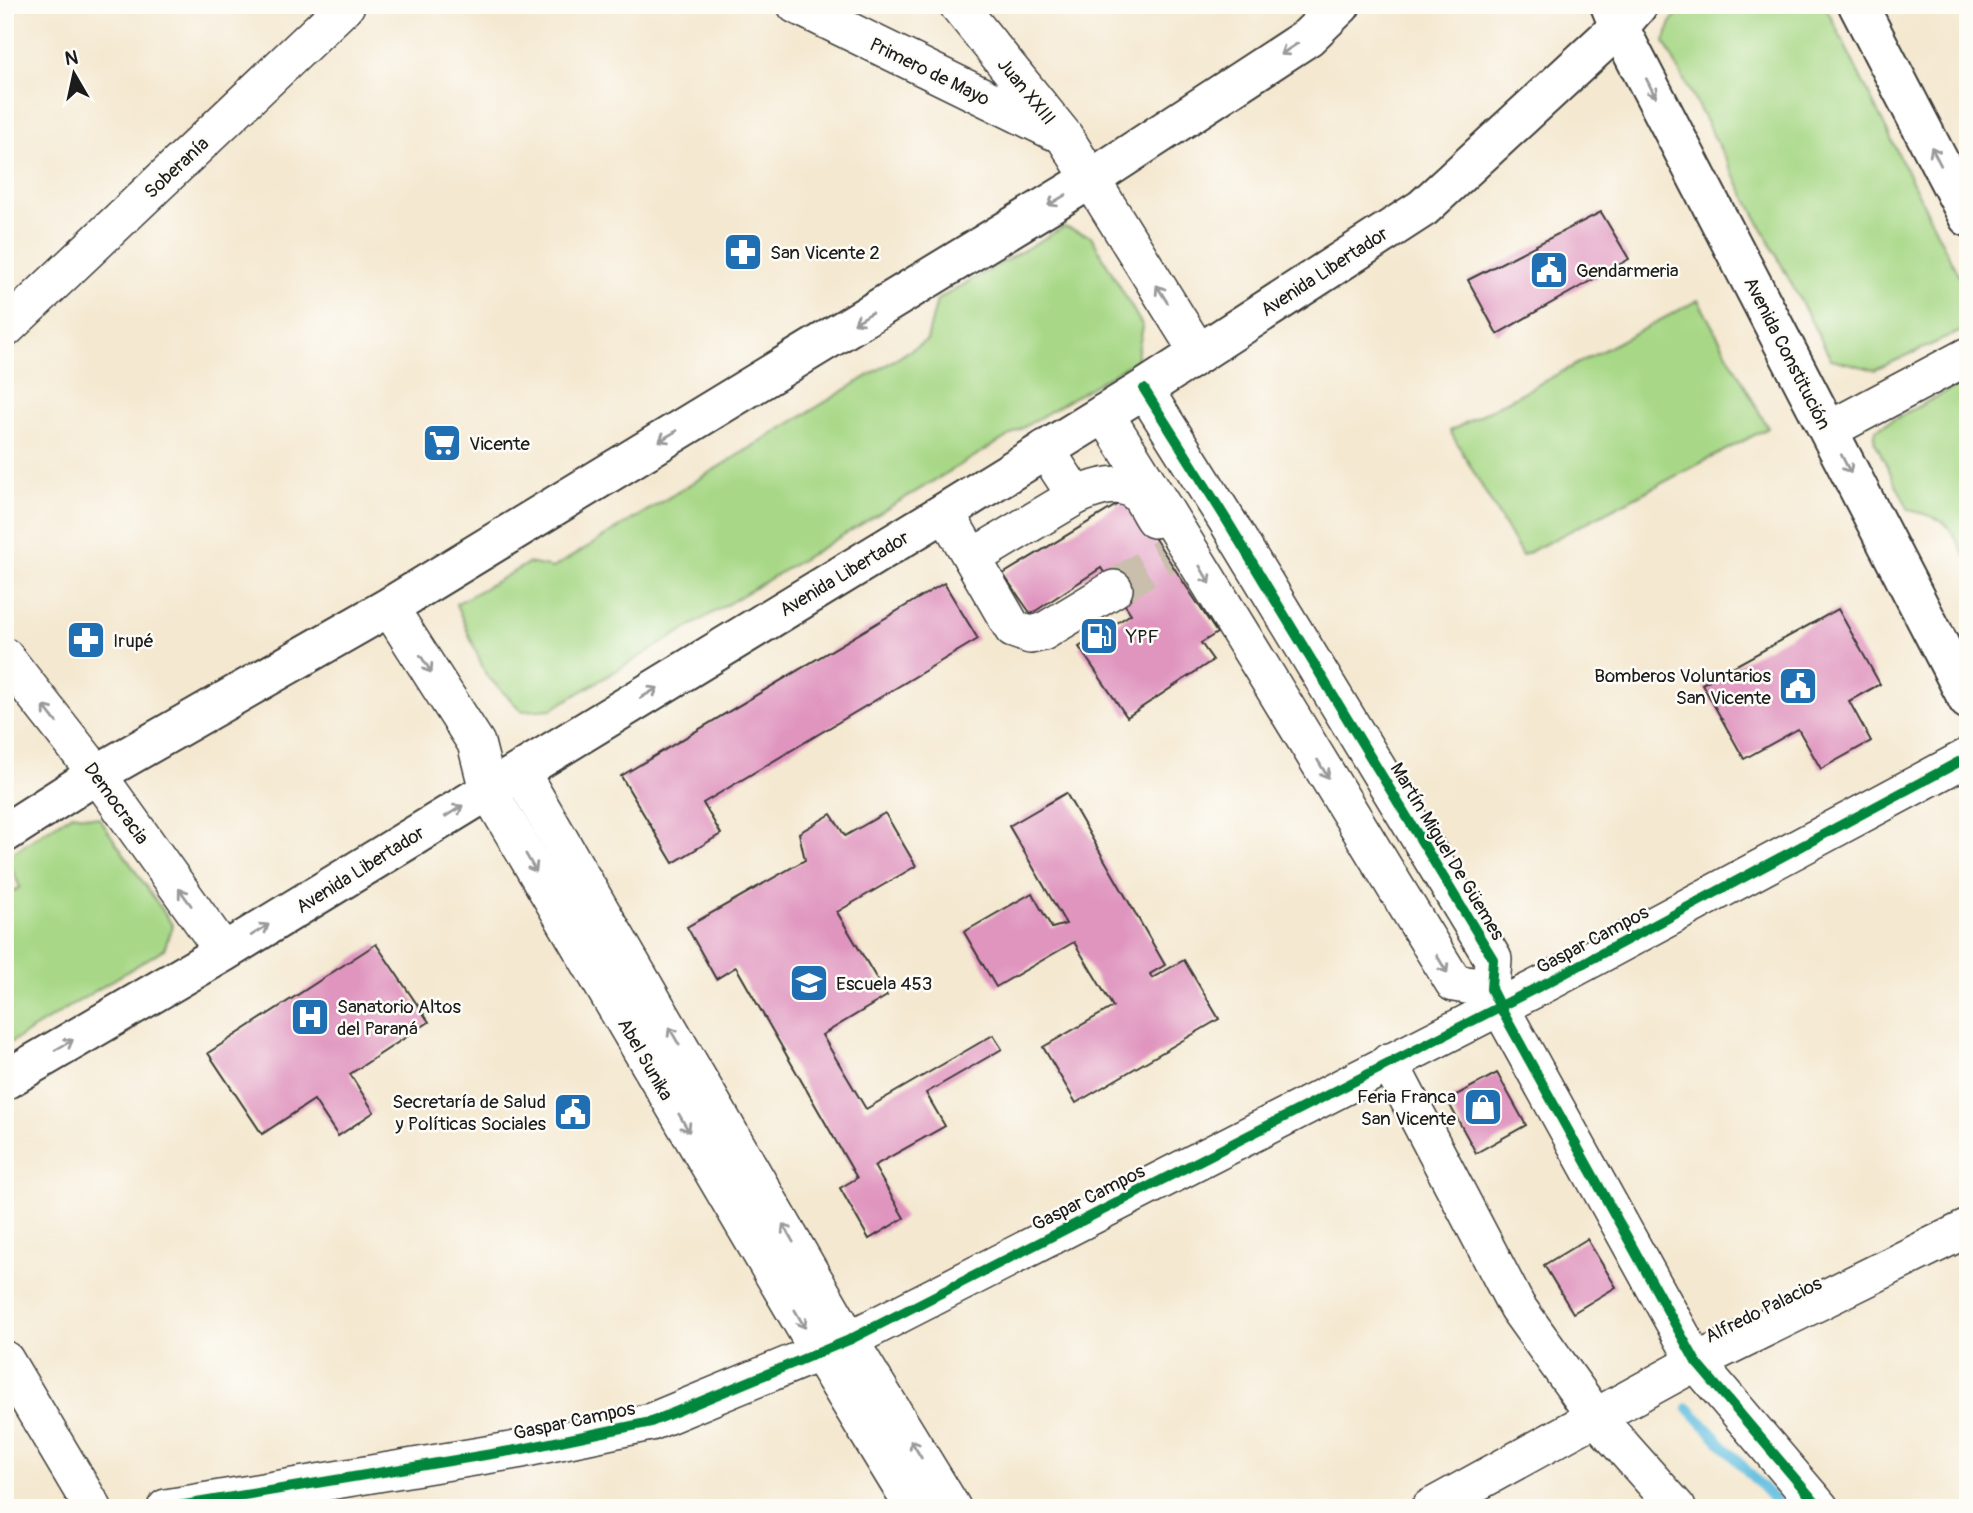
<svg xmlns="http://www.w3.org/2000/svg" width="1973" height="1513" viewBox="0 0 1973 1513" font-family="Pangolin,sans-serif">
<rect width="100%" height="100%" fill="#fdfcf7"/>
<filter id="ink" filterUnits="userSpaceOnUse"><feTurbulence type="fractalNoise" baseFrequency=".0143" numOctaves="2"/><feDisplacementMap in="SourceGraphic" scale="14" xChannelSelector="R" yChannelSelector="G"/><feConvolveMatrix kernelMatrix="1 2 1 2 8 2 1 2 1" color-interpolation-filters="sRGB"/></filter>
<filter id="wash" filterUnits="userSpaceOnUse"><feTurbulence type="fractalNoise" baseFrequency=".00686" numOctaves="4" result="noise"/><feDisplacementMap in="SourceGraphic" scale="28" xChannelSelector="R" yChannelSelector="G"/><feGaussianBlur stdDeviation="1.57" result="paint"/><feColorMatrix in="noise" values="0 0 0 0 0 0 0 0 0 0 0 0 0 0 0 0 0 1.4 0 .05"/><feComposite in="paint" operator="in"/></filter>
<g filter="url(#wash)">
<rect width="100%" height="100%" fill="#f4e8d0"/>
<g fill="#a8d887" stroke="#627a52" stroke-width="2">
<path d="M1686,5H1825L1968,295V328L1875,370L1831,359L1664,42L1672,20Z"/>
<path d="M1064,227L1091,236L1143,327L1136,360L552,709L522,711L486,675L456,604L529,563L553,568L927,340L937,300Z"/>
<path d="M1698,300L1768,428L1522,556L1450,431Z"/>
<path d="M1968,380V561C1947,524 1952,520 1909,510L1874,440L1876,429Z"/>
<path d="M72,814L99,818L173,926L164,949L5,1046V896L20,887L6,857Z"/>
</g>
<g fill="none" stroke-linecap="round" stroke-linejoin="round">
<path stroke="#63bfe0" stroke-width="10" d="M1688,1408L1782,1508"/>
</g>
<g id="blocks">
<g fill="#e095bf">
<path d="M1601,212L1629,259L1497,334L1468,280Z"/>
<path d="M1128,498L1217,633L1201,643L1213,660L1127,717L1079,647L1131,614L1101,568L1031,614L1003,574Z"/>
<path d="M944,583L978,639L703,803L721,834L673,863L621,776Z"/>
<path d="M1838,609L1880,684L1849,701L1871,741L1821,769L1798,729L1744,759L1702,684Z"/>
<path d="M1066,793L1165,965L1150,974L1152,978L1184,960L1219,1019L1076,1103L1043,1047L1113,1007L1074,942L996,987L964,932L1032,893L1052,928L1066,924L1009,826Z"/>
<path d="M885,813L916,866L837,912L887,996L822,1035L866,1109L993,1035L1002,1049L926,1093L945,1126L874,1166L904,1218L869,1239L840,1188L857,1178L736,967L716,979L687,927L805,860L799,833L831,814L845,836Z"/>
<path d="M376,944L429,1022L350,1074L374,1112L338,1136L314,1100L262,1134L208,1053Z"/>
<path d="M1497,1073L1526,1125L1476,1153L1447,1100Z"/>
<path d="M1587,1239L1616,1287L1573,1313L1544,1265Z"/>
</g>
</g>
</g>
<g filter="url(#ink)">
<use href="#blocks" fill-opacity="0" stroke="#3c3b37" stroke-width="2"/>
<g fill="none" stroke-linecap="round" stroke-linejoin="round">
<path stroke="#c9bfac" stroke-width="37" stroke-dasharray="37 18" stroke-linecap="butt" d="M1114,589L1165,556"/>
<g stroke="#3c3b37" stroke-width="40">
<g id="minor">
<path d="M796,5L1053,131"/>
<path d="M958,5L1064,136L1198,352"/>
<path d="M5,329L346,5"/>
<path d="M1144,389L1226,519L1493,959L1491,989L1500,1007L1696,1362L1820,1508"/>
<path d="M1104,413C1223,601 1337,793 1454,983L1491,989"/>
<path d="M1829,430L1968,356"/>
<path d="M1076,496C1095,488 1122,477 1139,495C1145,502 1149,512 1154,519"/>
<path d="M945,512L972,558L1076,496L1045,449"/>
<path d="M972,558L1013,629L1030,635L1043,632L1114,589"/>
<path d="M389,607L476,743L488,790L819,1352L914,1508"/>
<path d="M5,657L97,774L224,952"/>
<path d="M520,771L849,1340L952,1508"/>
<path d="M1389,1062L1517,1307L1595,1416L1677,1508"/>
<path d="M5,1360L93,1508"/>
<path d="M166,1508L522,1449L651,1422L849,1340L1552,980L1968,757"/>
<path d="M1430,1508L1696,1362L1968,1228"/>
</g>
</g>
<g stroke="#3c3b37" stroke-width="42">
<g id="major">
<path d="M1610,5L1619,27L1968,700"/>
<path d="M1858,5L1968,217"/>
<path d="M5,833L97,774L389,607L1091,179L1308,37L1341,5"/>
<path d="M5,1080L224,952L945,512L1144,389L1423,208L1619,27L1638,5"/>
</g>
</g>
<use href="#minor" stroke="#fff" stroke-width="37"/>
<use href="#major" stroke="#fff" stroke-width="38"/>
<g stroke="#fdfcf7" stroke-width="15">
<g id="cycleway">
<path d="M1144,389L1226,519L1493,959L1491,989L1500,1007L1696,1362L1820,1508"/>
<path d="M166,1508L522,1449L651,1422L849,1340L1552,980L1968,757"/>
</g>
</g>
<use href="#cycleway" stroke="#00873e" stroke-width="10"/>
</g>
<defs><path id="oneway-shaft" d="M-6 0H5M1.5-3L5.5 0L1.5 3" fill="none" stroke-width="1.6" stroke-linecap="round" stroke-linejoin="round" transform="scale(1.75)"/></defs>
<g stroke="#999">
<use href="#oneway-shaft" transform="translate(1289 49) rotate(147)"/>
<use href="#oneway-shaft" transform="translate(1651 88) rotate(63)"/>
<use href="#oneway-shaft" transform="translate(1936 156) rotate(-117)"/>
<use href="#oneway-shaft" transform="translate(1057 200) rotate(149)"/>
<use href="#oneway-shaft" transform="translate(1162 294) rotate(-122)"/>
<use href="#oneway-shaft" transform="translate(863 318) rotate(149)"/>
<use href="#oneway-shaft" transform="translate(668 436) rotate(149)"/>
<use href="#oneway-shaft" transform="translate(1846 464) rotate(63)"/>
<use href="#oneway-shaft" transform="translate(1205 575) rotate(60)"/>
<use href="#oneway-shaft" transform="translate(426 664) rotate(57)"/>
<use href="#oneway-shaft" transform="translate(649 693) rotate(-31)"/>
<use href="#oneway-shaft" transform="translate(50 714) rotate(-128)"/>
<use href="#oneway-shaft" transform="translate(1323 769) rotate(59)"/>
<use href="#oneway-shaft" transform="translate(454 811) rotate(-32)"/>
<use href="#oneway-shaft" transform="translate(531 863) rotate(60)"/>
<use href="#oneway-shaft" transform="translate(185 897) rotate(-126)"/>
<use href="#oneway-shaft" transform="translate(260 930) rotate(-32)"/>
<use href="#oneway-shaft" transform="translate(1442 964) rotate(59)"/>
<use href="#oneway-shaft" transform="translate(674 1036) rotate(-120)"/>
<use href="#oneway-shaft" transform="translate(64 1045) rotate(-30)"/>
<use href="#oneway-shaft" transform="translate(684 1123) rotate(60)"/>
<use href="#oneway-shaft" transform="translate(788 1233) rotate(-120)"/>
<use href="#oneway-shaft" transform="translate(800 1319) rotate(60)"/>
<use href="#oneway-shaft" transform="translate(916 1449) rotate(-121)"/>
</g>
</g>
<defs>
<g id="pharmacy-square" transform="scale(2.0125)"><rect x="-9" y="-9" width="18" height="18" rx="4" fill="#1f6fb2" stroke="#fdfcf7"/><path d="M-2-6h4v4h4v4h-4v4h-4v-4h-4v-4h4Z" fill="#fff"/></g>
<g id="civic-square" transform="scale(2.0125)"><rect x="-9" y="-9" width="18" height="18" rx="4" fill="#1f6fb2" stroke="#fdfcf7"/><path d="M-.6-6.5H3V-4.5H.6V-3L4-1V1h2V6H-6V1h2V-1L-.6-3ZM-1.2 2.5V6h2.4V2.5Z" fill="#fff"/></g>
<g id="supermarket-square" transform="scale(2.0125)"><rect x="-9" y="-9" width="18" height="18" rx="4" fill="#1f6fb2" stroke="#fdfcf7"/><path d="M-6-5.5h2.5l.6 2H6L4.5 2H-2.5L-4.4-4H-6ZM-1.5 3.2a1.3 1.3 0 1 0 .1 0ZM3 3.2a1.3 1.3 0 1 0 .1 0Z" fill="#fff"/></g>
<g id="fuel-square" transform="scale(2.0125)"><rect x="-9" y="-9" width="18" height="18" rx="4" fill="#1f6fb2" stroke="#fdfcf7"/><path d="M-5.5-6h7V0h2V4h1.3V-2.5L3-4.5l.8-.8L6-3V5H2.5V1h-1V6h-7ZM-4.2-4.7v3.2H.2V-4.7Z" fill="#fff"/></g>
<g id="school-square" transform="scale(2.0125)"><rect x="-9" y="-9" width="18" height="18" rx="4" fill="#1f6fb2" stroke="#fdfcf7"/><path d="M0-5L7-2L0 1L-7-2ZM-4 1L0 2.5L4 1V4Q0 6-4 4Z" fill="#fff"/></g>
<g id="hospital-square" transform="scale(2.0125)"><rect x="-9" y="-9" width="18" height="18" rx="4" fill="#1f6fb2" stroke="#fdfcf7"/><path d="M-5-5h3v3.5h4V-5h3V5h-3V1.5h-4V5h-3Z" fill="#fff"/></g>
<g id="shop-square" transform="scale(2.0125)"><rect x="-9" y="-9" width="18" height="18" rx="4" fill="#1f6fb2" stroke="#fdfcf7"/><path d="M-5-2.5h2.3a2.7 3.5 0 0 1 5.4 0H5L5.5 6h-11ZM-1.5-2.5h3a1.5 2.3 0 0 0-3 0Z" fill="#fff"/></g>
</defs>
<g fill-rule="evenodd">
<use href="#pharmacy-square" x="743" y="252"/>
<use href="#civic-square" x="1549" y="270"/>
<use href="#supermarket-square" x="442" y="443"/>
<use href="#fuel-square" x="1099" y="636"/>
<use href="#pharmacy-square" x="86" y="640"/>
<use href="#civic-square" x="1798" y="686"/>
<use href="#school-square" x="809" y="983"/>
<use href="#hospital-square" x="310" y="1017"/>
<use href="#shop-square" x="1483" y="1107"/>
<use href="#civic-square" x="573" y="1112"/>
</g>
<g text-anchor="middle" stroke-width="5" stroke-linejoin="round" paint-order="stroke">
<g font-size="19" fill="#1c1c1c" stroke="#fdfcf7">
<text transform="translate(930 71) rotate(26)" y="7">Primero de Mayo</text>
<text transform="translate(1027 91) rotate(51)" y="7">Juan XXIII</text>
<text transform="translate(176 167) rotate(-43)" y="7">Soberanía</text>
<text transform="translate(1324 271) rotate(-33)" y="7">Avenida Libertador</text>
<text transform="translate(1788 353) rotate(63)" y="7">Avenida Constitución</text>
<text transform="translate(844 573) rotate(-31)" y="7">Avenida Libertador</text>
<text transform="translate(117 803) rotate(54)" y="7">Democracia</text>
<text transform="translate(1448 851) rotate(59)" y="7">Martín Miguel De Güemes</text>
<text transform="translate(360 869) rotate(-32)" y="7">Avenida Libertador</text>
<text transform="translate(1592 939) rotate(-28)" y="7">Gaspar Campos</text>
<text transform="translate(646 1059) rotate(60)" y="7">Abel Sunika</text>
<text transform="translate(1088 1197) rotate(-27)" y="7">Gaspar Campos</text>
<text transform="translate(1763 1309) rotate(-26)" y="7">Alfredo Palacios</text>
<text transform="translate(574 1420) rotate(-12)" y="7">Gaspar Campos</text>
</g>
<g font-size="19" fill="#1c1c1c" stroke="#fdfcf7" text-anchor="start">
<text x="770" y="259">San Vicente 2</text>
<text x="1576" y="277">Gendarmeria</text>
<text x="469" y="450">Vicente</text>
<text x="1126" y="643">YPF</text>
<text x="113" y="647">Irupé</text>
<text x="1771" y="682" text-anchor="end">Bomberos Voluntarios<tspan x="1771" dy="22">San Vicente</tspan></text>
<text x="836" y="990">Escuela 453</text>
<text x="337" y="1013">Sanatorio Altos<tspan x="337" dy="22">del Paraná</tspan></text>
<text x="1456" y="1103" text-anchor="end">Feria Franca<tspan x="1456" dy="22">San Vicente</tspan></text>
<text x="546" y="1108" text-anchor="end">Secretaría de Salud<tspan x="546" dy="22">y Políticas Sociales</tspan></text>
</g>
</g>
<rect width="1973" height="1513" fill="none" stroke="#fdfcf7" stroke-width="28"/>
<g transform="translate(74 74) rotate(351)" stroke="#fdfcf7" stroke-width="5" paint-order="stroke">
<path d="M0-5L12 26L0 18L-12 26Z" fill="#1c1c1c"/>
<text y="-10" font-size="19" font-weight="bold" text-anchor="middle" fill="#1c1c1c">N</text>
</g>
</svg>
